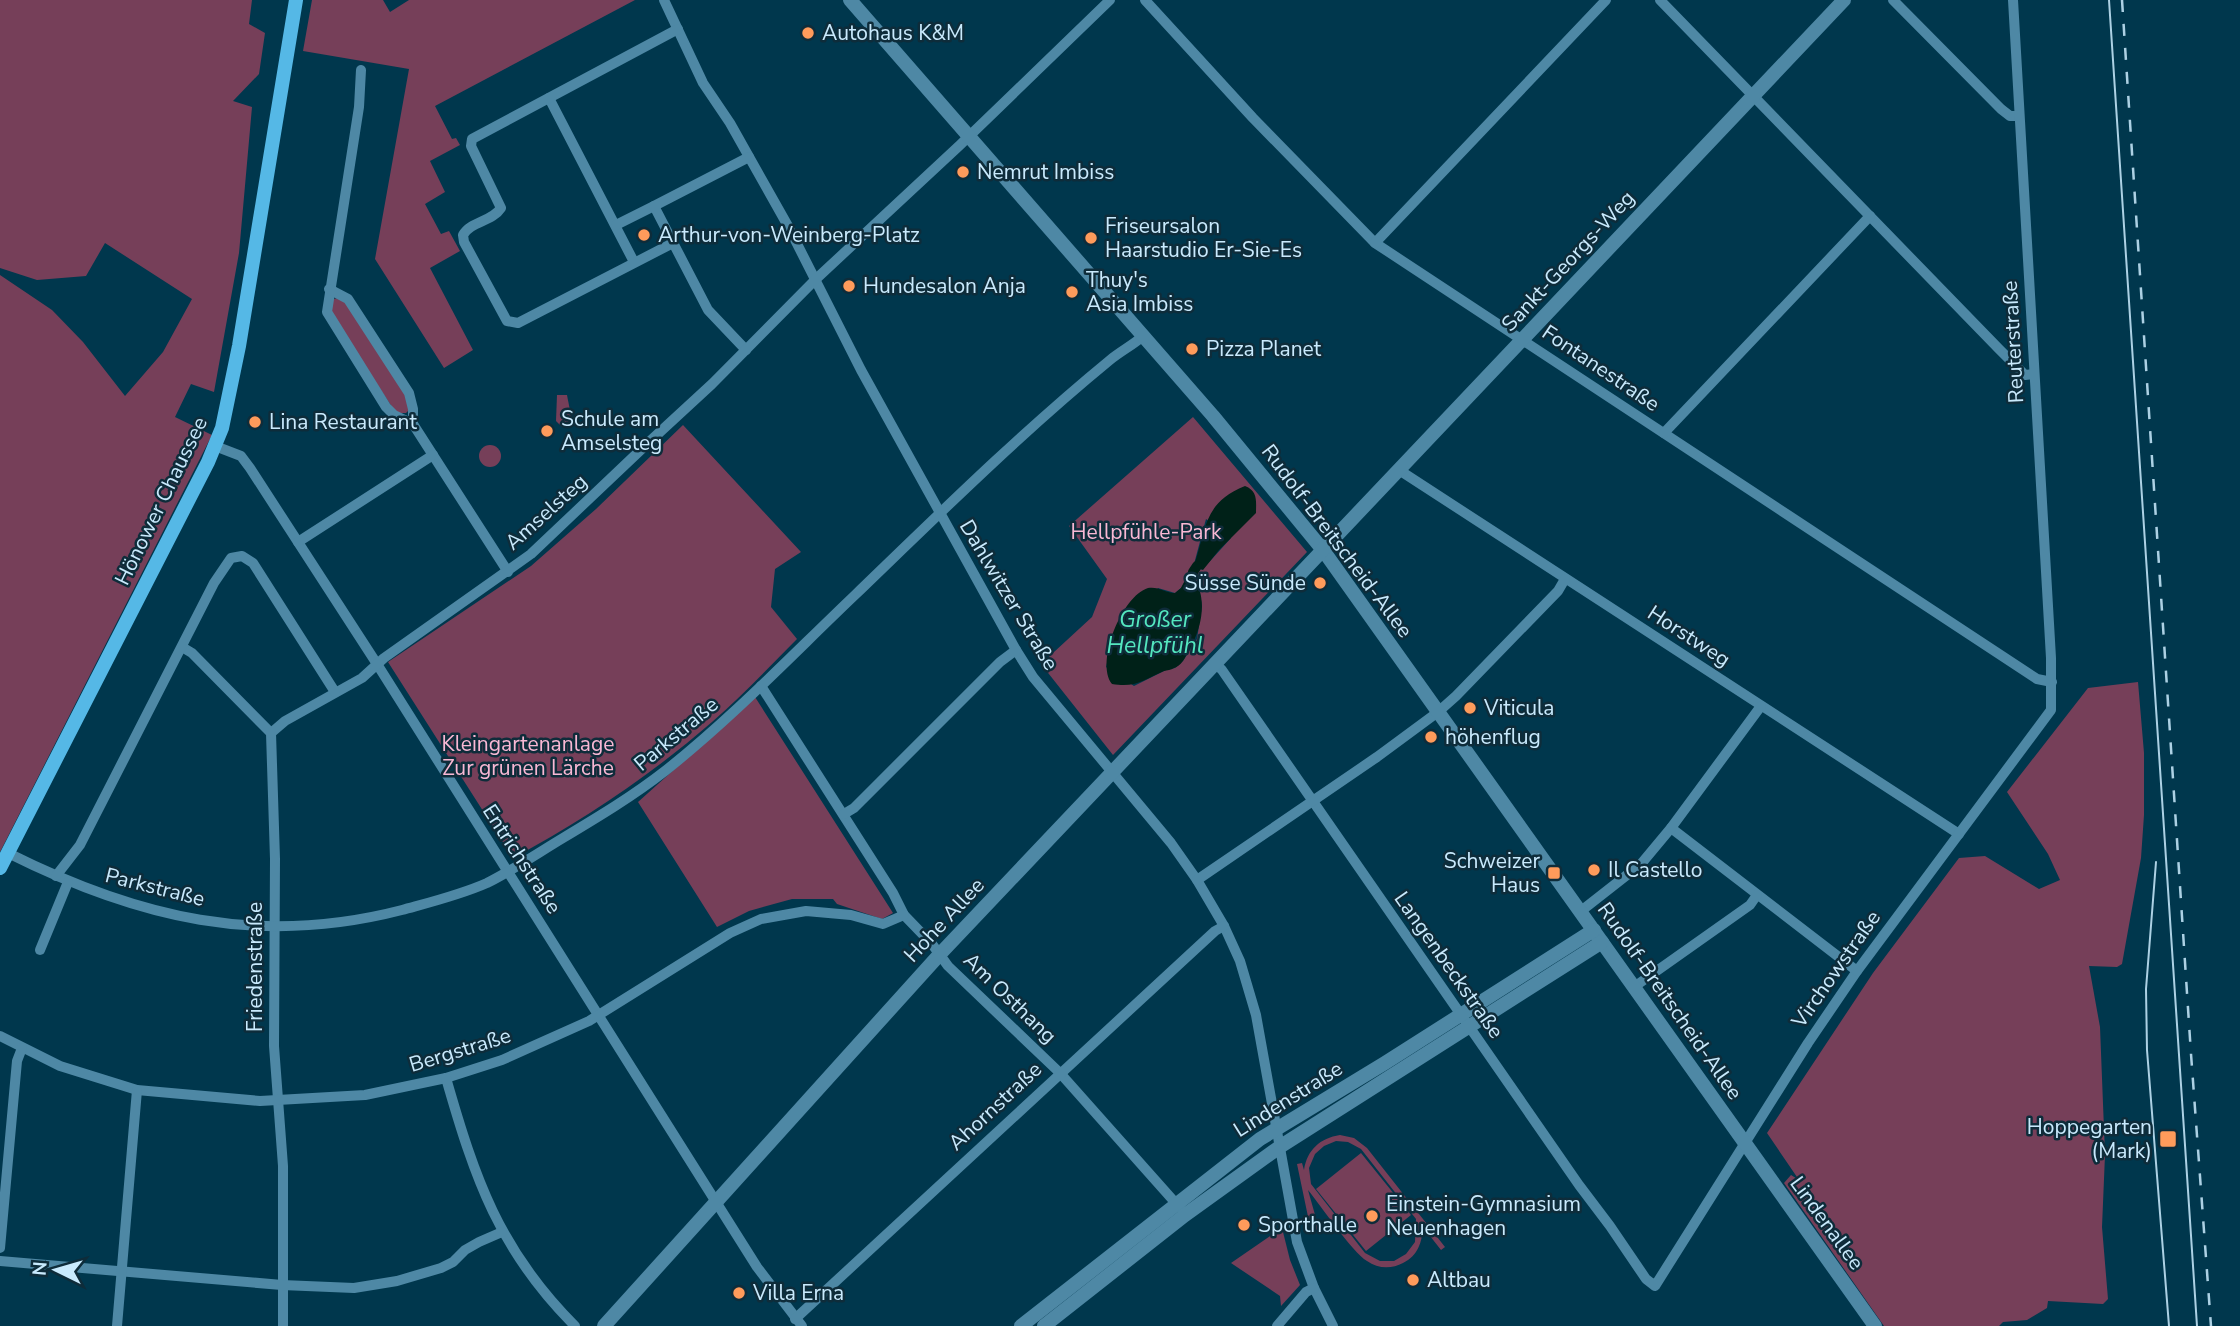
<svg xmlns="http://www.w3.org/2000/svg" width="2240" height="1326" viewBox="0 0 2240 1326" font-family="'Nunito Sans',sans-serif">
<rect width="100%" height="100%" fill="#00374d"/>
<g fill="#763f59" fill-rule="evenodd">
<path d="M0,0H252L249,24L265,33L259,74L233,101L252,107L239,253L214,392L191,384L175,417L212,435L0,852V275L52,310L83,342L125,396L163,352L192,299L105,243L86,276L37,280L0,268Z"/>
<path d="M312,0H383L390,12L409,0H635L435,106L452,139L456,138L460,145L430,161L445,192L425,204L441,234L449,231L460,251L430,268L473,350L444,368L375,259L409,69L303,51Z"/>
<path d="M337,298L343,299L408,397V411L406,413H396L329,312L331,300Z"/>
<path d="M557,395H567L572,421L569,426L562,427L556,421Z"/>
<path d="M1193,417L1307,552L1113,755L1041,664L1092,617L1107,579L1069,526ZM1206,519L1231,538L1202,570L1194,564ZM1190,571L1199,587L1202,606L1197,639L1183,661L1175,668L1166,670L1134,686L1106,667L1109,654L1158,588L1175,593L1181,588Z"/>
<path d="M683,425L801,552L775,569L771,607L797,639C769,667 742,696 712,722C651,775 584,820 513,858L388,662L531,566L596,509Z"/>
<circle cx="490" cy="456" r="11"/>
<path d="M2138,682L2144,753V815L2141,858L2122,964L2117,967L2089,966L2100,1027L2105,1155L2102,1227L2108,1299L2103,1304L2048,1301L2047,1308L2027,1320L2003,1322L1999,1326H1884L1784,1183L1791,1175L1799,1180L1767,1133L1873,973L1959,858L1985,856L2039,889L2060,880L2048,854L2007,792L2088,688Z"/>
<path d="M755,697L893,913L882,919L837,904L833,899H792L749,911L717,927L638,802Z"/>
<path d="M1340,1135L1354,1138L1367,1148L1445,1247L1441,1250L1423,1227C1422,1242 1418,1256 1403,1263C1392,1269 1378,1269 1367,1261C1352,1252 1321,1206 1308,1190L1319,1229L1311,1231L1297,1164L1302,1163L1304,1170C1307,1150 1320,1138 1340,1135ZM1336,1141L1348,1142L1361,1149L1416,1219L1415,1242L1406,1254L1394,1261H1380L1365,1253L1311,1184L1309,1168L1315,1154L1324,1146Z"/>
<path d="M1361,1153L1411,1215L1366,1251L1316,1189Z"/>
<path d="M1282,1228L1290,1260L1300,1285L1281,1306L1280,1296L1231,1263Z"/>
</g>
<g fill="#002118">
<path d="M1245,486C1258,491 1256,501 1256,513L1219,550L1203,570L1194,565C1207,528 1203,503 1245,486Z"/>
<path d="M1190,571L1196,573L1195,579C1208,603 1201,630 1188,652C1185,658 1181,666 1174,668C1171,670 1167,670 1164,671C1143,680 1136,688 1112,684C1095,662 1122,596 1148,588C1158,586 1166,593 1175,593L1181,588Z"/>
</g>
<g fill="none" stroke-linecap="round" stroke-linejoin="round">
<path stroke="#002118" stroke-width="10" d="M1193,572L1197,566"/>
<g stroke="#4e88a5" stroke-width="10">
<path d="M664,0L703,83L730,123L788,226L861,370L1016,650L1033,677L1171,843L1197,880L1224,926L1240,961L1256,1015L1297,1242L1314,1288L1333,1326"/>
<path d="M1145,0L1253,118L1375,243L2037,679L2052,682"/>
<path d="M1660,0L1999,349L2025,375L2034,374"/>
<path d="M1893,0L2001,109L2010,116H2019"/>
<path d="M361,70L359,107L327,312L386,407L394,415L413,424L508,572"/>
<path d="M549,98L634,262"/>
<path d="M616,225L654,206"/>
<path d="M673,243L518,323L507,321L464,242L463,235C471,221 492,222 501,208L471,146L472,139L678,29"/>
<path d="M1375,243L1606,0"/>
<path d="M329,289L348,299L409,393L413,409V424"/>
<path d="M746,350L708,310L654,206L749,157"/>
<path d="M1664,433L1870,216"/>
<path d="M215,446L241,456L250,468L377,664L757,1267L802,1326"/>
<path d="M1399,470L1959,834"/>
<path d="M298,542L433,455"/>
<path d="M182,647L192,653L271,733L275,859L274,1046L283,1166V1326"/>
<path d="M1215,663L1222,670L1579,1185L1610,1226L1646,1279L1655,1286L1808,1043L1857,971L2051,710V658L2013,0"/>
<path d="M761,686L893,893L904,915L932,944L948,966L1060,1073L1180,1208"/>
<path d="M271,733L285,721L362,678L384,658L531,554L648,443L712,384L816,279L960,145L1110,0"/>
<path d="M844,814L854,808L1000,662L1016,650"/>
<path d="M1671,828L1857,971"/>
<path d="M8,853C138,918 259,947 402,910C431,902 460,895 487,883C513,870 538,853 563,838C598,817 633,796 665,771C733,717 793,654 855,595C938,515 1021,433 1110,360C1121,351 1133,345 1143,336"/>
<path d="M56,876L80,845L214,583L231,558L242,556L253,563L335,692"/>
<path d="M1197,880L1377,757L1438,712L1456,696L1558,591L1565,579"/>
<path d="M1581,911L1641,864L1671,828L1761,706"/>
<path d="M40,950L68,882"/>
<path d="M1634,987L1750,905L1757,895"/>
<path d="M0,1036L60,1066L137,1090L260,1101L365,1095L446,1078L502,1060L589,1021L730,933L761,919L806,911L851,915L883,924L904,915"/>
<path d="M446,1078C475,1179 499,1250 575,1326"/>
<path d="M0,1248L17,1061L22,1048"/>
<path d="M0,1261L282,1285L354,1288L397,1281L441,1268L453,1262L465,1250L479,1242L502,1232"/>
<path d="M795,1319L1215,931L1224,926"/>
<path d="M117,1326L137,1090"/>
<path d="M1277,1326L1306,1292L1314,1288"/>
</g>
<g stroke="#4e88a5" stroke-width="14">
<path d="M850,0L1213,416L1323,550L1875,1326"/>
<path d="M604,1326L940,954L1844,0"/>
<path d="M1021,1326L1260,1139L1385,1063L1594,930"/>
<path d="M1044,1326L1185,1215L1281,1146L1602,942"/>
</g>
<path stroke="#55b8e6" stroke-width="14" d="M0,868L208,462L222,428L239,346L296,0"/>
<g stroke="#add1e4" stroke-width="2">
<path d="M2109,0L2197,1326"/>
<path d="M2156,862L2146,989L2147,1050L2169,1326"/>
</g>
<path stroke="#add1e4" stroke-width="2.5" stroke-dasharray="12 12" stroke-linecap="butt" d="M2122,0L2191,1054L2211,1326"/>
</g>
<g fill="#ff9b5b" stroke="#0e2c3a" stroke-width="2.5">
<circle cx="808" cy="33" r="7"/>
<circle cx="963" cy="172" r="7"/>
<circle cx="644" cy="235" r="7"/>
<circle cx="1091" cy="238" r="7"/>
<circle cx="849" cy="286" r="7"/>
<circle cx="1072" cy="292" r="7"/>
<circle cx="1192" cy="349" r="7"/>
<circle cx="255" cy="422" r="7"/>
<circle cx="547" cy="431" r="7"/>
<circle cx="1320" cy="583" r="7"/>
<circle cx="1470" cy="708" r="7"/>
<circle cx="1431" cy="737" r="7"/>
<circle cx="1594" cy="870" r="7"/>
<rect x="1547" y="866" width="14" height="14" rx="3.5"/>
<rect x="2159" y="1130" width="18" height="18" rx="3.5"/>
<circle cx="1372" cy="1216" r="7"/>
<circle cx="1244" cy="1225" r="7"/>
<circle cx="1413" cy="1280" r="7"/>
<circle cx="739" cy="1293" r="7"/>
</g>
<g text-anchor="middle" stroke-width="5" stroke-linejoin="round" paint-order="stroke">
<g font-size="21" fill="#c9eafd" stroke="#0e2c3a" text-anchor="start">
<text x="822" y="40">Autohaus K&amp;M</text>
<text x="977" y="179">Nemrut Imbiss</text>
<text x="1105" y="233">Friseursalon<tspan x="1105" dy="24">Haarstudio Er-Sie-Es</tspan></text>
<text x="658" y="242">Arthur-von-Weinberg-Platz</text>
<text x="1086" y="287">Thuy's<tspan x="1086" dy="24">Asia Imbiss</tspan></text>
<text x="863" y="293">Hundesalon Anja</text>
<text x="1206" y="356">Pizza Planet</text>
<text x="561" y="426">Schule am<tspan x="561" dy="24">Amselsteg</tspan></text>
<text x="269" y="429">Lina Restaurant</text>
<text x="1306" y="590" text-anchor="end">Süsse Sünde</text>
<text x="1484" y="715">Viticula</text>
<text x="1445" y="744">höhenflug</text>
<text x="1540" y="868" text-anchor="end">Schweizer<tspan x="1540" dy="24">Haus</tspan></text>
<text x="1608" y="877">Il Castello</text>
<text x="2152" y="1134" text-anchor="end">Hoppegarten<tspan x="2152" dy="24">(Mark)</tspan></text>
<text x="1386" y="1211">Einstein-Gymnasium<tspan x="1386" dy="24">Neuenhagen</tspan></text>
<text x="1258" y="1232">Sporthalle</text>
<text x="1427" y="1287">Altbau</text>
<text x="753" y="1300">Villa Erna</text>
</g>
<g font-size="21" fill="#c9eafd" stroke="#0e2c3a">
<text transform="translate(1568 261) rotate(-47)" y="7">Sankt-Georgs-Weg</text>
<text transform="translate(2013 342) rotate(-93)" y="7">Reuterstraße</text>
<text transform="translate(1601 368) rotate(34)" y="7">Fontanestraße</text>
<text transform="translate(161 501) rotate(-64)" y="7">Hönower Chaussee</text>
<text transform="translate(546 512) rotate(-42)" y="7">Amselsteg</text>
<text transform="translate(1337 541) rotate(53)" y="7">Rudolf-Breitscheid-Allee</text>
<text transform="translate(1009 595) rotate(59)" y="7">Dahlwitzer Straße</text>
<text transform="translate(1689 636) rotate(33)" y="7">Horstweg</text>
<text transform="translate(676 734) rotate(-40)" y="7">Parkstraße</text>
<text transform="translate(522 859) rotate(57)" y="7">Entrichstraße</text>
<text transform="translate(155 887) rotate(14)" y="7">Parkstraße</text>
<text transform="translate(944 920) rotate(-47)" y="7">Hohe Allee</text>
<text transform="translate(1449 965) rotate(55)" y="7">Langenbeckstraße</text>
<text transform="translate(255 967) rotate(-90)" y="7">Friedenstraße</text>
<text transform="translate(1836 969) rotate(-55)" y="7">Virchowstraße</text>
<text transform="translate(1010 998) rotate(44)" y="7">Am Osthang</text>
<text transform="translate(1670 1001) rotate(55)" y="7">Rudolf-Breitscheid-Allee</text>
<text transform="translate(460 1050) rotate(-17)" y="7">Bergstraße</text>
<text transform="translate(1288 1099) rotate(-32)" y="7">Lindenstraße</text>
<text transform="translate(995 1106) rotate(-43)" y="7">Ahornstraße</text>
<text transform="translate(1827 1223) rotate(54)" y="7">Lindenallee</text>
</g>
<g font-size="21" fill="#f9b8d4" stroke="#0e2c3a">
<text x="1146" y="539">Hellpfühle-Park</text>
<text x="528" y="751">Kleingartenanlage<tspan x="528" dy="24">Zur grünen Lärche</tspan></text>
</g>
<g font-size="23" font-style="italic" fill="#54e7bf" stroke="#0e2c3a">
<text x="1155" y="627">Großer<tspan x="1155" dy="26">Hellpfühl</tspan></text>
</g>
</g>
<g transform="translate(56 1270) rotate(275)" stroke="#0e2c3a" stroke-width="5" paint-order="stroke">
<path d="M0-5L12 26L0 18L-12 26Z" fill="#c9eafd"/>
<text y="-10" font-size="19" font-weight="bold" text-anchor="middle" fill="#c9eafd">N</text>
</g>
</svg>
